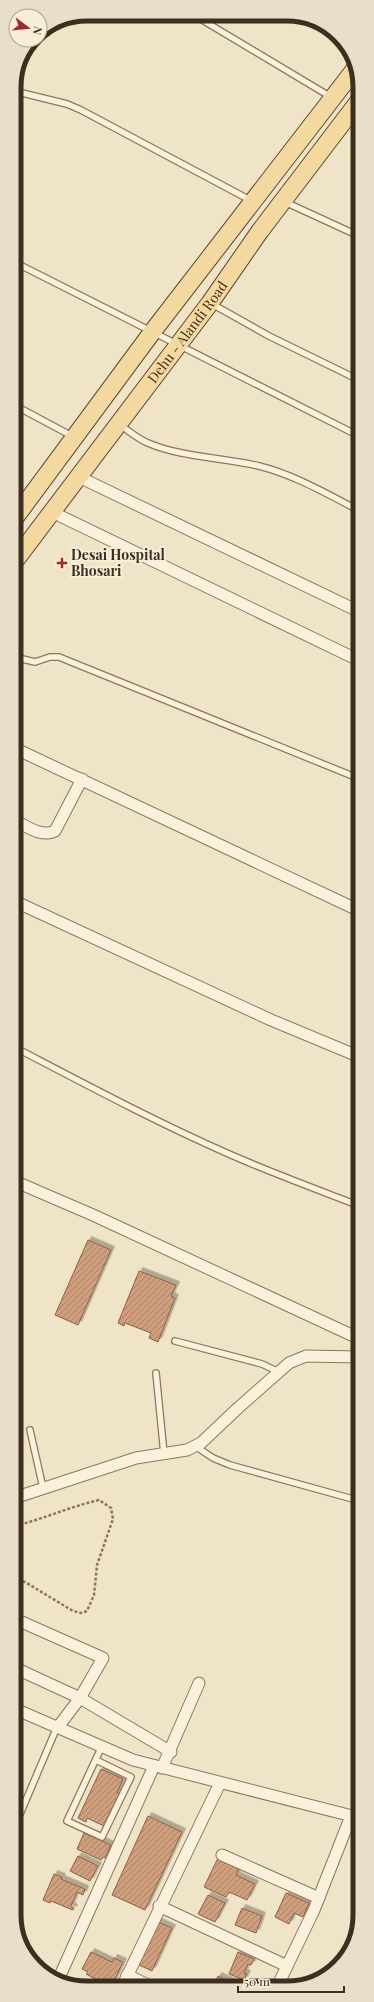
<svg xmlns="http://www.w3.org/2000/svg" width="374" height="2002" viewBox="0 0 374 2002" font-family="'Playfair Display',serif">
<defs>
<pattern id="building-hatch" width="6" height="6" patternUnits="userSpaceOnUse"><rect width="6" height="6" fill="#cf9f7d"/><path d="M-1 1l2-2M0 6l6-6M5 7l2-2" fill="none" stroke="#a98266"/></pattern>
<filter id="shadow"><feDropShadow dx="3.5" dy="-3.5" stdDeviation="0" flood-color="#0004"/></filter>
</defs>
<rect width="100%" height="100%" fill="#f0e4c8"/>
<g fill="url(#building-hatch)" stroke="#8d5f41" filter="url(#shadow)">
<path d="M88,1240L111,1250L78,1325L55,1315Z"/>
<path d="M139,1271L176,1285L171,1296L175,1298L158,1342L149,1338L151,1333L125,1323L124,1326L118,1323Z"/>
<path d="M101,1769L123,1779L117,1793L121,1795L113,1813L110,1812L104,1826L87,1818L86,1822L78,1818Z"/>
<path d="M148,1816L182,1832L145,1910L112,1895Z"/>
<path d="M84,1833L111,1845L105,1858L103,1857L101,1860L77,1849Z"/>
<path d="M78,1856L98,1866L90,1881L70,1871Z"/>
<path d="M218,1858L239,1868L236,1875L255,1884L247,1900L229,1892L226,1897L204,1887Z"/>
<path d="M54,1874L62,1877L61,1879L85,1889L83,1895L77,1892L71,1906L74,1908L73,1910L51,1901L50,1903L43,1900Z"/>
<path d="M286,1893L309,1903L303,1917L294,1913L289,1924L275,1917Z"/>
<path d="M208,1895L225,1903L215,1922L198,1914Z"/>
<path d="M242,1908L262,1916L256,1933L235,1925Z"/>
<path d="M156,1921L172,1928L152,1971L137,1964Z"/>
<path d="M91,1952L112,1962L114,1958L123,1962L111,1987L86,1974L88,1972L82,1969Z"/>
<path d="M238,1952L254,1959L251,1965L248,1964L244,1973L247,1974L244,1980L229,1974Z"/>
<path d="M218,1976L236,1984L235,1987H213Z"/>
</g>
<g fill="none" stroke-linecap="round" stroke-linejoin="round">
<g stroke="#8d765c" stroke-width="8">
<g id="lane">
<path d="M194,15L331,97"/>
<path d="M14,91L67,104L81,110L250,200"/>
<path d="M285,202L359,236"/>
<path d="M14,262L359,436"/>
<path d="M212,304L269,336L359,380"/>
<path d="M14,405L72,436"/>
<path d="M120,425C129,431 138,439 148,443C180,457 225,458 259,466C295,475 327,494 360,511"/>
<path d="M14,657L35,662L50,657H59L360,779"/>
<path d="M14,1047C85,1084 156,1122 229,1154C272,1173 316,1189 360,1206"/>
<path d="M175,1341L262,1364L279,1372"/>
<path d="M156,1373L164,1454"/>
<path d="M30,1430L43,1488"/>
<path d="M195,1446L213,1458L230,1465L360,1501"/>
<path d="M96,1760L131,1777L102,1837L67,1821L102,1746"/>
<path d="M15,1826L57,1727"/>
</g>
</g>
<g stroke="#8d765c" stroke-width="13">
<g id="street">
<path d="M79,477L360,612"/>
<path d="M52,512L354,658L360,659"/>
<path d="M14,748L360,911"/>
<path d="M14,820C26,826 42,838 55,831L82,779"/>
<path d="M14,901L271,1020L360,1057"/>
<path d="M14,1181L93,1215L360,1339"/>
<path d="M14,1498L136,1458L187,1450L201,1443L238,1408L289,1363L306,1356L360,1357"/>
<path d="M15,1619L103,1658L80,1698L58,1727"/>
<path d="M15,1668L80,1698L171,1752"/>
<path d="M15,1709L133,1760L360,1818"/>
<path d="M162,1768L199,1683"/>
<path d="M222,1855L319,1898"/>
<path d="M159,1906L287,1966"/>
<path d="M127,1975L152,1987"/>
<path d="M59,1978L154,1766"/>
<path d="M122,1987L220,1783"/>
<path d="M277,1987L314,1910L351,1816"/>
</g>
</g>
<g stroke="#5b4430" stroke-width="19">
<g id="primary">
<path d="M14,519L153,331L355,69"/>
<path id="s1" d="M14,562L210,303L260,231L359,101"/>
</g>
</g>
<path stroke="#8d765c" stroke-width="2.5" stroke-dasharray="3 2" stroke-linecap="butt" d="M15,1526C43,1519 69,1507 99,1500L111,1508L113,1519L97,1565L94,1595L87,1611L81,1613L73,1611L25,1582L15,1580"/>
<use href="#lane" stroke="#faf1dc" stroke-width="5.5"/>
<use href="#street" stroke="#faf1dc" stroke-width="11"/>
<use href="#primary" stroke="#f3d9a0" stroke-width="17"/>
</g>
<path fill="#9e2a2b" stroke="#f7eed8" stroke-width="1.5" d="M60 557h4v4h4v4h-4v4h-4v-4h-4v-4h4z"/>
<g text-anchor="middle" stroke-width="4" stroke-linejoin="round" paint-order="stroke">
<g font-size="14" fill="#3d2e20" stroke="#f7eed8">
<text dy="5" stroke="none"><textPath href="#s1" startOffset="288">Dehu - Alandi Road</textPath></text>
</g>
<g font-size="14" font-weight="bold" fill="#3d2e20" stroke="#f7eed8" text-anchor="start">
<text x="71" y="560">Desai Hospital<tspan x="71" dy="16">Bhosari</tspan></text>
</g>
</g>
<path d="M0 0H374V2002H0ZM87 21H287A66 66 0 0 1 353 87V1915A66 66 0 0 1 287 1981H87A66 66 0 0 1 21 1915V87A66 66 0 0 1 87 21Z" fill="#e8dfc9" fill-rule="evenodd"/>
<path fill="none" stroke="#3d2e20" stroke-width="5" d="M87 21H287A66 66 0 0 1 353 87V1915A66 66 0 0 1 287 1981H87A66 66 0 0 1 21 1915V87A66 66 0 0 1 87 21Z"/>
<g transform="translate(28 28) rotate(106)"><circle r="19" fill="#f7eed8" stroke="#ada18e"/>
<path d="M0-3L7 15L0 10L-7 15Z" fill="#9e2a2b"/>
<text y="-6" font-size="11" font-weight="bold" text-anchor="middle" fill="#3d2e20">N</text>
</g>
<path d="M238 1986v6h106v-6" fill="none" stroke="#3d2e20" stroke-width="2"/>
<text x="244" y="1986" font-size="12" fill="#3d2e20" stroke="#f7eed8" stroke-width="3" paint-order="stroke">50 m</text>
</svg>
